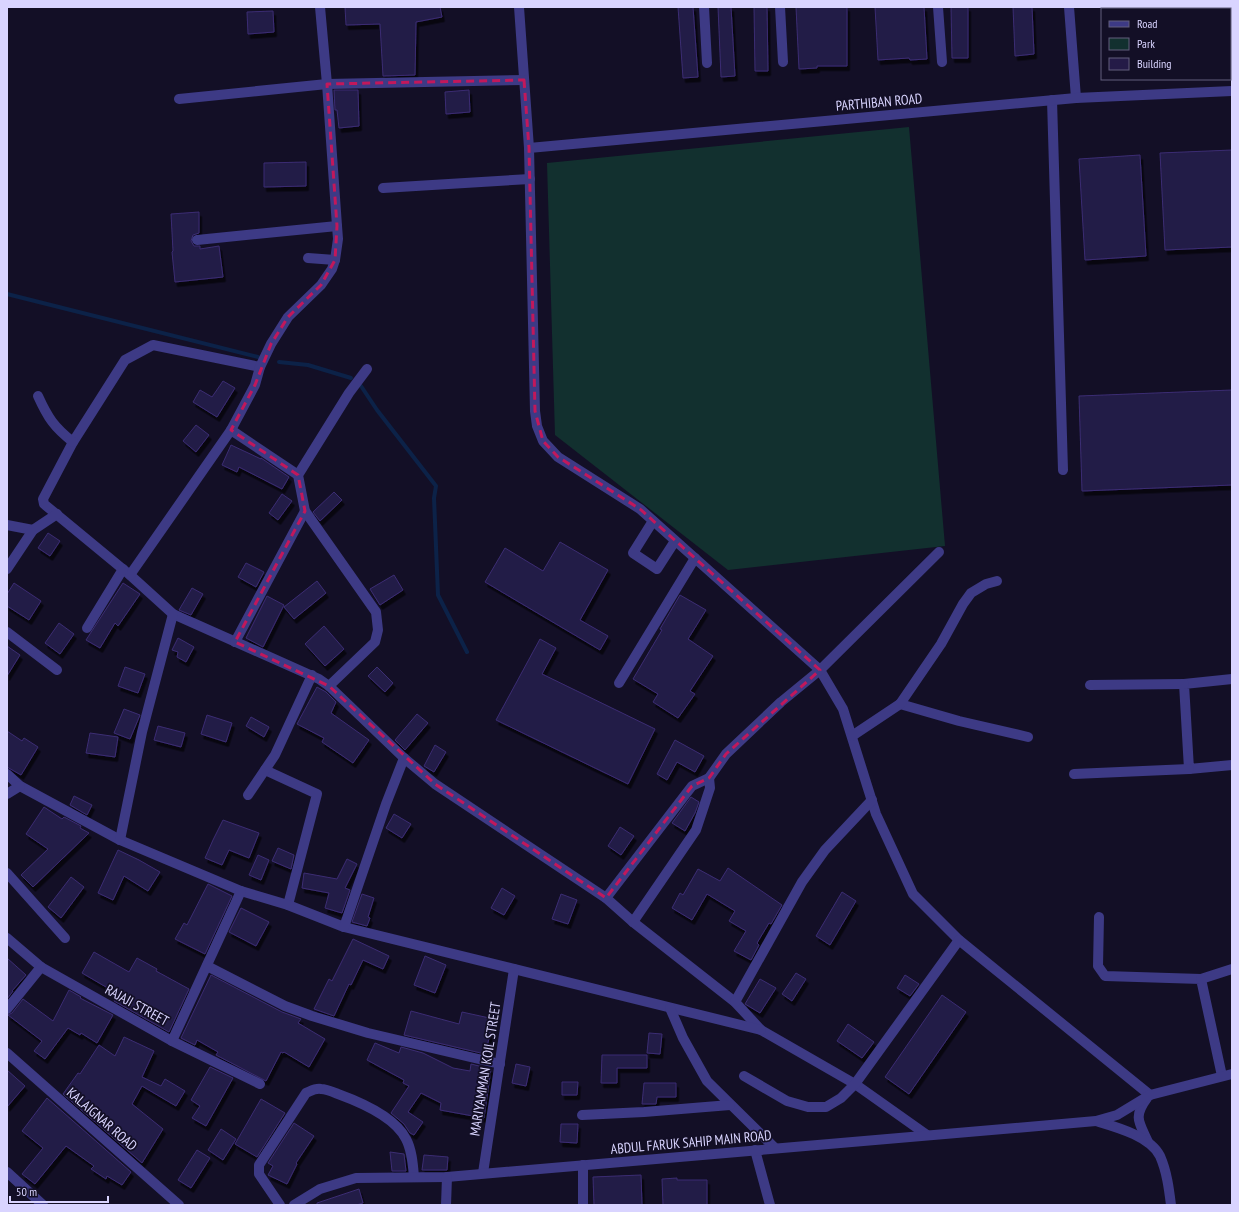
<svg xmlns="http://www.w3.org/2000/svg" width="1239" height="1212" viewBox="0 0 1239 1212" font-family="'PT Sans Narrow',sans-serif">
<defs>
<filter id="shadow"><feDropShadow dx="2.5" dy="4.5" stdDeviation="0" flood-color="#0009"/></filter>
</defs>
<rect width="100%" height="100%" fill="#130f26"/>
<path fill="#12302f" d="M909,127L945,546L728,570L555,435L547,163Z"/>
<g fill="none" stroke-linecap="round" stroke-linejoin="round">
<g stroke="#0c2248" stroke-width="4">
<path d="M7,294L258,357"/>
<path d="M279,362L308,365L351,378"/>
<path d="M361,386L377,410L436,486L434,498L438,595L467,652"/>
</g>
</g>
<g fill="#241b47" stroke="#3b2d73" filter="url(#shadow)">
<path d="M345,7H440L442,17L416,22L415,75L383,76L380,24L346,25Z"/>
<path d="M678,7H693L698,77L683,78Z"/>
<path d="M718,7H731L735,76L721,77Z"/>
<path d="M754,7H767L768,71H755Z"/>
<path d="M796,7H847V66H817V68L799,69Z"/>
<path d="M875,7H924L927,59L910,60L909,58L878,60Z"/>
<path d="M951,7H968V58H952Z"/>
<path d="M1013,7H1032L1034,54L1015,56Z"/>
<path d="M273,11L274,32L248,34L247,12Z"/>
<path d="M334,90H358L359,126L339,128L337,110H335Z"/>
<path d="M469,90L470,112L446,114L445,92Z"/>
<path d="M1232,150V247L1165,250L1160,153Z"/>
<path d="M1140,155L1146,256L1085,260L1079,159Z"/>
<path d="M306,162V186L264,187V163Z"/>
<path d="M199,212V233L193,235L191,241L194,246H200V249L219,246L223,277L175,282L172,252L173,251L171,214Z"/>
<path d="M223,381L235,388L217,417L193,402L200,390L212,397Z"/>
<path d="M1232,390V485L1082,491L1079,396Z"/>
<path d="M196,425L209,435L196,452L183,441Z"/>
<path d="M231,445L261,459V458L289,477L282,489L239,467L237,472L222,465Z"/>
<path d="M334,492L342,500L320,521L313,512Z"/>
<path d="M282,494L292,501L278,520L269,513Z"/>
<path d="M48,533L60,541L50,556L38,548Z"/>
<path d="M560,542L608,570L580,620L608,636L600,650L485,582L505,548L543,571Z"/>
<path d="M246,563L264,572L256,587L238,577Z"/>
<path d="M394,575L403,590L380,605L370,589Z"/>
<path d="M317,581L326,593L294,619L284,607Z"/>
<path d="M14,583L41,601L29,620L7,606V594Z"/>
<path d="M123,583L140,594L118,626L115,623L100,648L86,640Z"/>
<path d="M192,588L203,594L191,615L179,610Z"/>
<path d="M680,595L706,610L688,639L713,656L690,691L695,694L678,718L653,702L658,694L633,679L662,630L660,629Z"/>
<path d="M267,596L284,605L263,647L246,638Z"/>
<path d="M59,623L74,634L60,654L45,643Z"/>
<path d="M324,626L344,649L325,666L305,644Z"/>
<path d="M178,638L194,647L186,662L177,657L178,652L172,650Z"/>
<path d="M540,639L556,648L542,674L655,729L628,784L496,720Z"/>
<path d="M7,646L20,655L7,676Z"/>
<path d="M125,667L145,674L138,693L118,686Z"/>
<path d="M377,667L393,683L385,692L368,676Z"/>
<path d="M317,687L326,692L336,702L331,713L369,740L353,763L322,742L324,738L297,724Z"/>
<path d="M124,709L140,715L130,739L114,733Z"/>
<path d="M417,714L428,723L405,750L395,740Z"/>
<path d="M207,715L232,723L226,742L201,734Z"/>
<path d="M251,717L269,727L264,737L246,726Z"/>
<path d="M158,726L185,733L181,747L154,740Z"/>
<path d="M7,731L22,741L24,738L38,747L21,775L7,767Z"/>
<path d="M90,733L118,737L115,757L86,753Z"/>
<path d="M675,740L704,756L695,772L677,762L667,780L657,774Z"/>
<path d="M435,745L446,752L434,772L424,766Z"/>
<path d="M74,796L92,805L87,815L70,805Z"/>
<path d="M691,797L699,802L695,813L685,831L672,823Z"/>
<path d="M44,807L62,819L64,817L81,826L80,828L89,833L33,887L21,875L48,849L26,834Z"/>
<path d="M394,814L411,824L402,838L386,828Z"/>
<path d="M223,820L259,833L249,858L229,850L222,865L205,858L213,840Z"/>
<path d="M620,827L634,836L621,855L608,846Z"/>
<path d="M278,848L294,855L291,869L272,861Z"/>
<path d="M118,850L139,860L160,872L148,891L124,876L113,900L98,893Z"/>
<path d="M258,855L269,860L261,880L249,875Z"/>
<path d="M347,859L357,864L345,888L350,890L342,913L325,908L329,893L302,888L304,873L337,879Z"/>
<path d="M728,868L782,905L771,924L769,923L757,943L759,945L751,960L734,951L746,931L729,921L735,911L707,894L692,920L672,908L680,893L683,895L698,869L720,881Z"/>
<path d="M71,877L84,887L61,918L48,907Z"/>
<path d="M208,884L232,896L205,954L175,939L184,923L187,925Z"/>
<path d="M502,888L515,896L504,915L491,908Z"/>
<path d="M842,892L856,901L830,945L816,936Z"/>
<path d="M362,894L374,898L368,917L370,918L367,926L352,922Z"/>
<path d="M561,894L577,900L568,924L552,919Z"/>
<path d="M241,908L269,922L256,946L229,932Z"/>
<path d="M353,939L389,956L383,969L363,960L351,985L349,984L334,1016L314,1009L329,979L332,981Z"/>
<path d="M94,952L129,972L137,958L157,969L156,971L189,989L169,1032L114,1001L118,994L82,973Z"/>
<path d="M425,956L446,965L435,993L414,985Z"/>
<path d="M7,958L26,975L12,991H13L7,999Z"/>
<path d="M796,973L806,979L792,1001L782,994Z"/>
<path d="M211,975L282,1012L301,1019L298,1023L325,1039L309,1067L284,1052L283,1053L281,1052L266,1081L216,1055L218,1052L197,1040L195,1045L181,1038Z"/>
<path d="M905,975L919,984L910,996L897,988Z"/>
<path d="M760,979L776,988L760,1013L745,1004Z"/>
<path d="M69,990L81,997L80,998L113,1015L97,1043L81,1033L80,1035L68,1028L45,1059L34,1051L42,1041L8,1015L12,1013L23,999L53,1021Z"/>
<path d="M942,995L966,1012L909,1094L885,1077Z"/>
<path d="M411,1011L459,1024L462,1012L494,1019L485,1054L404,1035Z"/>
<path d="M848,1024L874,1042L862,1058L837,1041Z"/>
<path d="M649,1033L662,1034L660,1054L647,1053Z"/>
<path d="M124,1037L154,1051L142,1077L161,1086L165,1079L185,1091L176,1106L142,1086L132,1104L163,1129L142,1163L63,1094L78,1073L80,1074L99,1045L115,1056Z"/>
<path d="M375,1043L399,1053L401,1047L423,1053L453,1068L470,1071L471,1064L491,1069L484,1118L440,1110L441,1103L421,1093L408,1112L423,1122L414,1135L410,1133L404,1124L391,1113L409,1086L403,1083L404,1080L367,1060Z"/>
<path d="M602,1055H647V1068H617V1083H601Z"/>
<path d="M516,1064L530,1067L526,1086L512,1083Z"/>
<path d="M210,1067L233,1078L206,1126L192,1118L200,1106L191,1100Z"/>
<path d="M7,1070L25,1086L7,1107Z"/>
<path d="M562,1082H578L577,1095H562Z"/>
<path d="M644,1083H676V1097H657L656,1104H642Z"/>
<path d="M47,1098L131,1172L122,1185L107,1176L106,1179L91,1169L94,1166L66,1146L35,1184L22,1174L43,1148L22,1131Z"/>
<path d="M261,1099L285,1113L257,1157L235,1144Z"/>
<path d="M294,1123L314,1136L296,1163L297,1164L287,1184L268,1175L273,1166L268,1163Z"/>
<path d="M561,1124H578L577,1143L560,1142Z"/>
<path d="M221,1129L236,1139L223,1160L208,1150Z"/>
<path d="M197,1150L210,1158L191,1188L178,1180Z"/>
<path d="M390,1152L404,1154L406,1171H392Z"/>
<path d="M424,1155L448,1157L447,1170H422Z"/>
<path d="M641,1175L642,1205H594L593,1177Z"/>
<path d="M677,1178V1180H707V1205H663L662,1179Z"/>
<path d="M359,1189L363,1203L356,1205H317V1203Z"/>
</g>
<g fill="none" stroke-linecap="round" stroke-linejoin="round">
<g stroke="#3d3a85" stroke-width="10">
<path d="M519,7L529,148L535,411L537,426L543,441L558,457L640,509L820,670L843,709L876,814L913,894L959,940L1150,1095"/>
<path d="M704,7L707,63"/>
<path d="M780,7L783,62"/>
<path d="M938,7L942,62"/>
<path d="M1069,7L1076,98"/>
<path d="M179,99L327,84L524,80"/>
<path d="M1052,100L1063,470"/>
<path d="M529,148L1076,98L1232,91"/>
<path d="M383,188L530,179"/>
<path d="M197,240L337,226"/>
<path d="M308,258L335,260"/>
<path d="M260,367L153,345L125,360L73,442L43,499L44,504L130,575L173,614L319,679L329,686L404,758L435,784L606,898L633,922L735,1002L761,1030L855,1084L927,1135"/>
<path d="M38,396C48,418 54,427 73,442"/>
<path d="M231,430L298,475"/>
<path d="M653,521L633,553L657,569L675,541"/>
<path d="M7,525L33,530"/>
<path d="M7,569L33,530L57,514"/>
<path d="M130,575L231,430L255,385L260,367L271,344L288,317L321,285L332,269L335,260L338,239L337,226L327,84L320,7"/>
<path d="M87,628L123,569"/>
<path d="M7,632L57,670"/>
<path d="M235,642L305,511"/>
<path d="M1232,679L1184,684L1189,769L1232,765"/>
<path d="M619,683L695,558"/>
<path d="M1090,685L1184,684"/>
<path d="M329,686L375,642L378,630L376,612L305,511L298,475L349,393L367,369"/>
<path d="M900,704L959,721L1028,737"/>
<path d="M852,736L900,704L941,644L963,604L971,593L986,584L997,581"/>
<path d="M265,770L317,794L288,905"/>
<path d="M7,774L20,786L120,840L241,891L288,905L344,927L761,1030"/>
<path d="M1074,774L1189,769"/>
<path d="M7,794L20,786"/>
<path d="M248,795L275,755L312,675"/>
<path d="M120,840L142,732L173,614"/>
<path d="M7,873L65,938"/>
<path d="M606,898L692,786L709,778L726,754L781,702L820,670L939,552"/>
<path d="M1099,917L1098,966L1105,976L1201,979L1222,1076"/>
<path d="M633,922L696,830L710,788L709,778"/>
<path d="M344,927L386,804L404,758"/>
<path d="M7,938L41,967L172,1041L260,1084"/>
<path d="M207,966L285,1006L312,1016L368,1033L500,1064"/>
<path d="M1201,979L1232,969"/>
<path d="M735,1002L802,882L825,850L872,800"/>
<path d="M670,1008L683,1038L707,1081L775,1148"/>
<path d="M7,1009L41,967"/>
<path d="M172,1041L241,891"/>
<path d="M7,1053L179,1205"/>
<path d="M744,1076L787,1101L808,1107H826L841,1098L855,1084L959,940"/>
<path d="M1147,1098C1133,1117 1139,1122 1148,1142"/>
<path d="M582,1115L644,1112L730,1105"/>
<path d="M1096,1121C1116,1127 1150,1136 1160,1156C1167,1172 1169,1189 1171,1205"/>
<path d="M755,1150L770,1205"/>
<path d="M7,1172L43,1205"/>
<path d="M483,1173L514,969"/>
<path d="M280,1205L259,1174V1165L306,1093C311,1091 315,1088 321,1089C326,1089 333,1092 338,1094C360,1102 395,1117 406,1139C412,1150 413,1165 414,1177"/>
<path d="M294,1205L320,1189L356,1178L447,1177L1096,1121L1117,1115L1150,1095L1232,1074"/>
<path d="M446,1205L447,1177"/>
<path d="M583,1205V1165"/>
</g>
</g>
<path fill="none" stroke="#c2185b" stroke-width="3" stroke-dasharray="8 5" stroke-linejoin="round" d="M524,80L529,148L535,411L543,441L558,457L640,509L820,670L726,754L709,778L692,786L606,898L435,784L329,686L235,642L305,511L298,475L231,430L255,385L271,344L288,317L321,285L335,260L337,226L327,84Z"/>
<g text-anchor="middle" stroke-width="3.5" stroke-linejoin="round" paint-order="stroke">
<g font-size="14" fill="#d9d4ff" stroke="#130f26">
<text transform="translate(879 102) rotate(-5)" y="5">PARTHIBAN ROAD</text>
<text transform="translate(137 1005) rotate(29)" y="5">RAJAJI STREET</text>
<text transform="translate(485 1069) rotate(-81)" y="5">MARIYAMMAN KOIL STREET</text>
<text transform="translate(102 1119) rotate(41)" y="5">KALAIGNAR ROAD</text>
<text transform="translate(691 1142) rotate(-5)" y="5">ABDUL FARUK SAHIP MAIN ROAD</text>
</g>
</g>
<rect width="1239" height="1212" fill="none" stroke="#d9d4ff" stroke-width="16"/>
<rect x="1101" y="8" width="130" height="72" fill="#130f26" stroke="#625e7d"/>
<rect x="1109" y="21" width="20" height="6" fill="#3d3a85" stroke="#625e7d"/>
<text x="1137" y="28" font-size="12" fill="#d9d4ff">Road</text>
<rect x="1109" y="38" width="20" height="12" fill="#12302f" stroke="#625e7d"/>
<text x="1137" y="48" font-size="12" fill="#d9d4ff">Park</text>
<rect x="1109" y="58" width="20" height="12" fill="#241b47" stroke="#625e7d"/>
<text x="1137" y="68" font-size="12" fill="#d9d4ff">Building</text>
<path d="M10 1196v6h98v-6" fill="none" stroke="#d9d4ff" stroke-width="2"/>
<text x="16" y="1196" font-size="12" fill="#d9d4ff" stroke="#130f26" stroke-width="3" paint-order="stroke">50 m</text>
</svg>
